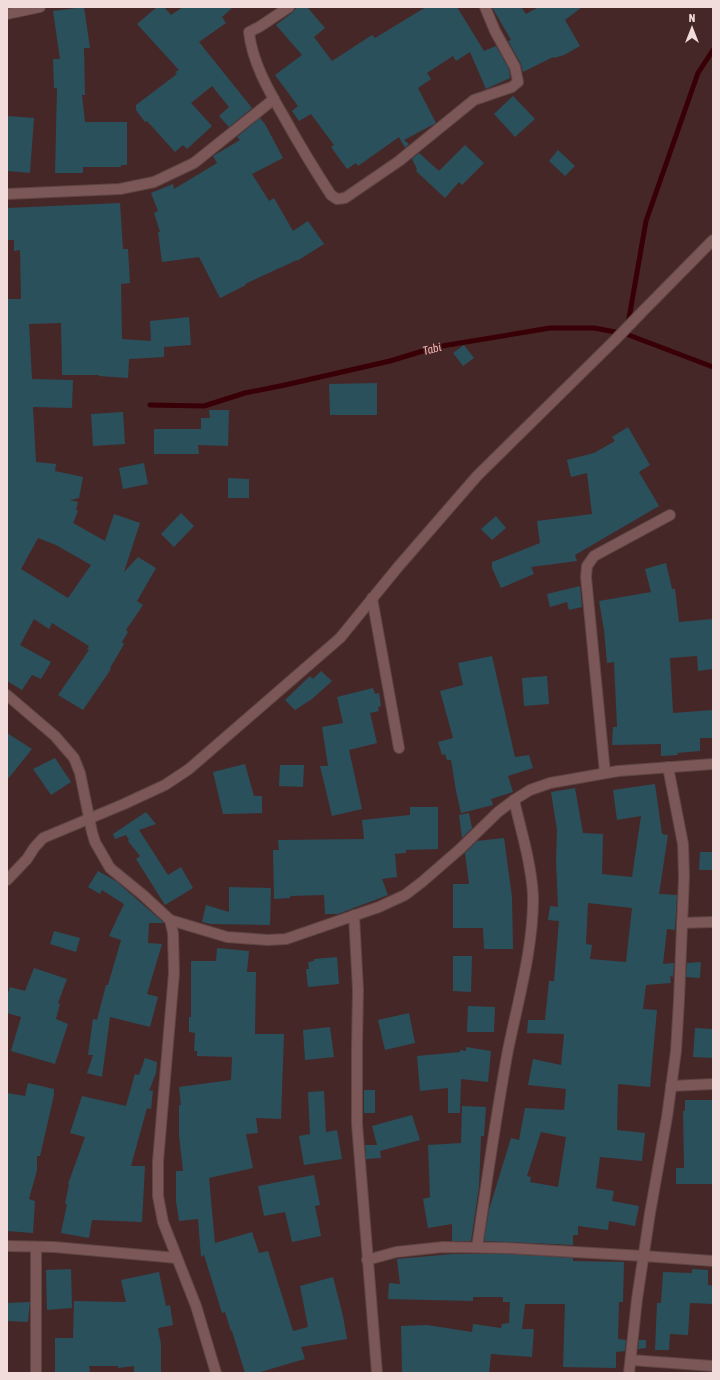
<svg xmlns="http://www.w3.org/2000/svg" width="720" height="1380" viewBox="0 0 720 1380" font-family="'Asap Condensed',sans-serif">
<rect width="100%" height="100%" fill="#462727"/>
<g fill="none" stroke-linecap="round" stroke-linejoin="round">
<g stroke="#380006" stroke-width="5">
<path d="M628,324L646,221L698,73L713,50"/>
<path d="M150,405L204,406L245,393L285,385L390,361L436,347L550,328H594L626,334L713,367"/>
</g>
</g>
<g fill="#2a505c" fill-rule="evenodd">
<path d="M84,7L90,48H84L85,95H82L85,122H127V165H121V167H83V173H55L57,88H54L53,59H60L53,11Z"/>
<path d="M157,7H164L171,15L183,7H233L222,17L226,23L199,42L252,108L229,127L219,116L229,107L212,86L191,103L212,126L187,149L183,145L175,152L147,121L145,122L136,110V105L177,74L175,72L179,70L137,24Z"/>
<path d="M297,7H307L325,28L314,37L332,61L372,35L375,38L426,7H457L484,51L496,46L509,69L510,78L486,89L470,52L456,61L453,56L427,73L431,79L418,88L436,123L404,140L409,144L405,148L399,137L358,166L356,163L347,169L331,147L334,145L311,114L299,121L292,111L298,106L275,75L302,55L276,25L293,12Z"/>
<path d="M492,7H521L526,14L539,7H582L565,20L580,46L564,55L554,58L553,57L523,72L521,64L508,41L511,40Z"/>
<path d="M513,96L535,119L515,137L494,114Z"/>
<path d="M7,116L34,118L30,173L7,171Z"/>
<path d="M260,118L265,124L283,158L252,174L269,201L274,198L293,231L308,221L324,244L297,261V260L245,284L246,285L220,298L199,257L162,262L158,232H160L154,213L158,211L151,193L173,184L174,189L217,163L213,156L240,140L237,137Z"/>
<path d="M465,145L484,163L462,185L459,182L445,198L416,171L417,169L412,159L419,153L439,171Z"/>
<path d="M558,150L575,166L565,176L549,161Z"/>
<path d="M120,203L123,249H128L130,283L121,284L122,339L151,341L150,321L189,317L191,345L164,347V357L129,359L128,378L99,376V375H62L61,323L29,324L32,379L73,380L72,408L33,407L36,462L56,464L55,471L83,477L79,498L70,500L78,502L76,510L78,511L73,523L105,541L114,514L140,523L124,572L138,557L156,568L137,601L143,605L126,630L128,632L122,642L124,644L110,668L111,669L83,710L58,695L89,650L87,649L89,646L52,623L49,629L34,619L20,645L51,662L41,679L32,675L22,690L7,681V299H21L20,250L14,251V240H7V208ZM38,538L56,545L91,565L68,598L21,569Z"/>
<path d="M464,345L474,358L463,366L453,353Z"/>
<path d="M377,383V415H330L329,384Z"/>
<path d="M209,410H229L228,446L198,445L199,454H154V429H201V418H210Z"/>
<path d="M123,412L125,444L93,446L91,414Z"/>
<path d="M628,427L650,465L639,472L659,506L575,555L577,561L531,567L534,574L501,588L492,568V562L540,543L537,521L592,514L587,473L571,477L567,460L594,453L615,441L612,437Z"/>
<path d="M144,463L148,484L123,489L119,468Z"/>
<path d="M228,478L249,479V498H228Z"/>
<path d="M181,513L194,526L174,547L161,534Z"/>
<path d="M496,516L506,528L492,540L481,529Z"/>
<path d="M666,563L672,589H675L679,622L713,619V669L698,671L697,656L670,658L673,713L713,710V738H700V751L677,753L678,755L661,756V744L612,745L613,727H617L614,662L607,663L604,630L599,601L651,592L645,569Z"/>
<path d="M580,586L582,607L569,610L567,602L550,607L547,594Z"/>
<path d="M492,656L515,757L529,755L533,768L508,776L513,792L491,799L493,805L461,813L456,791L451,760H447L445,754L442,755L438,742L453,738L440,691L463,685L458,663Z"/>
<path d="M321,671L332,681L312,699L295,710L285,700L310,676L313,679Z"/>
<path d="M547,676L549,704L524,706L522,678Z"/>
<path d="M373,688L375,694L379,693L381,706L378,707L379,711L370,713L377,743L349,750L362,809L332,816L320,766H328L322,727L343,723L337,697Z"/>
<path d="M7,733L32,749L7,780Z"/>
<path d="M55,758L71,782L51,795L33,769Z"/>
<path d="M245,764L254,796H262V813L223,814L213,772Z"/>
<path d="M280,765H304L303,787L279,786Z"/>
<path d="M655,784L662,834L668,835L659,894L677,895L675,930L667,929L663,964L674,963L673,977L670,976L671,983L646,985L643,1009L657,1010L650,1087L618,1084L617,1130L645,1133L642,1161L600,1157L596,1188L614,1191L612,1201L639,1206L635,1226L609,1221L608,1230L578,1226V1235H573V1245L484,1241L489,1210L511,1138L519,1140L525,1108L564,1110L566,1089L528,1085L533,1059L561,1065L564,1034L527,1033L528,1020H545L549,981H554L559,921L548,920L550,906L558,907L556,862L557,830L551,792L575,788L583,833L603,834L602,874L632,877L641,816L617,820L613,790ZM588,903L632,908L626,962L590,959L592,945L586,944ZM541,1132L566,1137L558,1187L530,1182L531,1177L527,1176Z"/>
<path d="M410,807H438V849L406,850V853L395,854L397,877L382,879L388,895L338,914H325L324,895L290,896V898L274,899L273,850H279L278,840L364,839L362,820L410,815Z"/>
<path d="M146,812L156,824L139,830L168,875L181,867L193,888L165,905L136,859L140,856L128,841L129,840L126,835L115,839L113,834Z"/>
<path d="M469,813L472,828L462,838L459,815Z"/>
<path d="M504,838L512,897L513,949H484L483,928H453V884H469L465,853L477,841Z"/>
<path d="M700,852H713V870H699Z"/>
<path d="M98,871L116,881L164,923H149L148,943L162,944L147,994L158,997L150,1027L110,1017L102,1077L87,1073L93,1055H88L93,1019L97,1020L106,985H108L121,940L109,936L124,904L102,890L100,894L88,887Z"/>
<path d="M229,887L271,888L270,925L211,924L202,922L206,905L229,912Z"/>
<path d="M54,931L80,938L76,952L50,944Z"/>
<path d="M217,948L249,951L247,972H256L255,1034H284L281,1119L256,1118L258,1133L246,1134L253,1168L209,1178L215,1243L252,1232L259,1253L268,1251L293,1331L308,1327L300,1286L333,1277L343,1316L347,1339L301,1347L305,1359L257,1373H245L232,1331H231L225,1312L222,1313L204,1255L201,1257L198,1219L179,1221L176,1201V1171H183L179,1135V1105H181L179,1087L231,1080L232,1057L197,1056V1051H194L195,1033L189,1032V1017H191V961H216Z"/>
<path d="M453,956H472L471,992L453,991Z"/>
<path d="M337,957L339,984L308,987L306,969H309L308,962L314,961V959Z"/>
<path d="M701,962L700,978L686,977L687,963Z"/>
<path d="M34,968L67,979L58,1003L60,1004L56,1019L68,1024L55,1064L11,1051L21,1017L7,1013V997L10,987L25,991Z"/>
<path d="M468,1006L495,1007L494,1032H467Z"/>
<path d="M409,1013L415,1043L385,1050L378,1020Z"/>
<path d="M330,1027L334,1057L305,1060L303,1030Z"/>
<path d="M695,1028L713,1029V1058L693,1057Z"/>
<path d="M466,1047L491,1051L488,1082L461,1079L460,1113H448V1088L420,1091L417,1056L460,1052V1050L466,1051Z"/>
<path d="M145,1058L157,1062L156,1073L149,1091L153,1090L151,1109L147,1108L131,1166H145L142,1222L92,1220L89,1238L61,1233L67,1204H65L69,1184H68L85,1137L70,1133L82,1096L126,1106L135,1074L139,1075Z"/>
<path d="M28,1083L54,1089V1095L40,1156H37V1170L29,1199L35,1201L33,1233L7,1231V1093L25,1096Z"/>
<rect x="364" y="1090" width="11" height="23"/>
<path d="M324,1091L326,1132L337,1130L342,1159L304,1165L299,1136L310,1134L308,1092Z"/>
<path d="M685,1100H713V1184H676V1168H684L683,1111H685Z"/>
<path d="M462,1106L486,1107L484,1136H481L479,1187L471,1241H452V1224L428,1228L423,1199L430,1197L428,1145L461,1143Z"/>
<path d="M412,1115L420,1140L380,1151L381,1158L366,1159L365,1145H377L372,1126Z"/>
<path d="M314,1175L320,1205L315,1206L321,1236L292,1242L285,1212L264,1216L258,1186Z"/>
<path d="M453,1254H506L573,1258V1261L624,1262L623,1302H619L618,1339L626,1340L625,1351L616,1352V1368L563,1367L565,1304H525L522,1329H534L532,1357L491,1354L489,1373H402L401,1326L427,1325L472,1332L473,1324L501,1328L502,1324L509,1323L510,1302H503V1297H473V1301L388,1299L389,1283L400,1284L397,1259Z"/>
<path d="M71,1269L72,1308L47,1310L46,1270Z"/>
<path d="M692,1269L708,1270V1285L713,1286V1304L690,1303L688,1335L670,1334L669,1350H655L657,1303H661L663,1272L692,1273Z"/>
<path d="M159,1272L166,1306L170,1305L173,1325L158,1328L161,1344V1373H134V1366L118,1368V1366H89L90,1373H55V1338H73L74,1301L126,1302L121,1280Z"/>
<path d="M30,1302L28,1322L7,1321V1303Z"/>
<path d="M639,1340H646V1348L638,1349Z"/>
</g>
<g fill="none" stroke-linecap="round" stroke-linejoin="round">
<g stroke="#5f4444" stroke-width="12">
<g id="minor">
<path d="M289,7L259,27L249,32C252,62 269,91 284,117C299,144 314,169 331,195L337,199L345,198L399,161L474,100L512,87L518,82L515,67L495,31L485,7"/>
<path d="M7,14L40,7"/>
<path d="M7,194L120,189L154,182L194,163L274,99"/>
<path d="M372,598L399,748"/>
<path d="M7,695L55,736L74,758L80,773L92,832L95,842L110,868L143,895L170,920L173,933L174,973L158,1161V1196L163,1222L196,1306L216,1373"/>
<path d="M605,773L586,577L587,566L594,556L670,515"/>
<path d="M7,880L27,859L34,848L43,838L124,804L165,785L189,769L340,638L398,567L477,476L615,340L644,310L713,240"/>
<path d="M354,915L358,990L357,1046V1124L377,1373"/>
<path d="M170,920L227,937L268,940L286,939L379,907L405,895L422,882L460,849L498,812L514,800L530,790L550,783L618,771L713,764"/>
<path d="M682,923L713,922"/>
<path d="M671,1086L713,1084"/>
<path d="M7,1246L54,1247L177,1258"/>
<path d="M477,1247C487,1181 496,1115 508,1050C518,1001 534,945 533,895C531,862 521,831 514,800"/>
<path d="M367,1260L396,1252L443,1247L506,1248L644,1256L713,1261"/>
<path d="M631,1360L713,1366"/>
<path d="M36,1373V1247"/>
<path d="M629,1373L637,1299L650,1213L667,1117L676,1051L679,1000L684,877L683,844L668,767"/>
</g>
</g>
<use href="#minor" stroke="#7b5757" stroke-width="10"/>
</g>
<g text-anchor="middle" stroke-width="3" stroke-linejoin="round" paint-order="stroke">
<g font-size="12" font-style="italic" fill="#f4acab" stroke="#462727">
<text transform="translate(432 349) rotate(-14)" y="4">Tabi</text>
</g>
</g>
<rect width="720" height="1380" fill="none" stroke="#f2dcdb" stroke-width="16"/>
<g transform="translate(692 28)" stroke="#462727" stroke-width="3" paint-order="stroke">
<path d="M0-3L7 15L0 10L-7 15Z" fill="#f2dcdb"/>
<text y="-6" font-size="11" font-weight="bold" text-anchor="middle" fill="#f2dcdb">N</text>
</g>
</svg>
